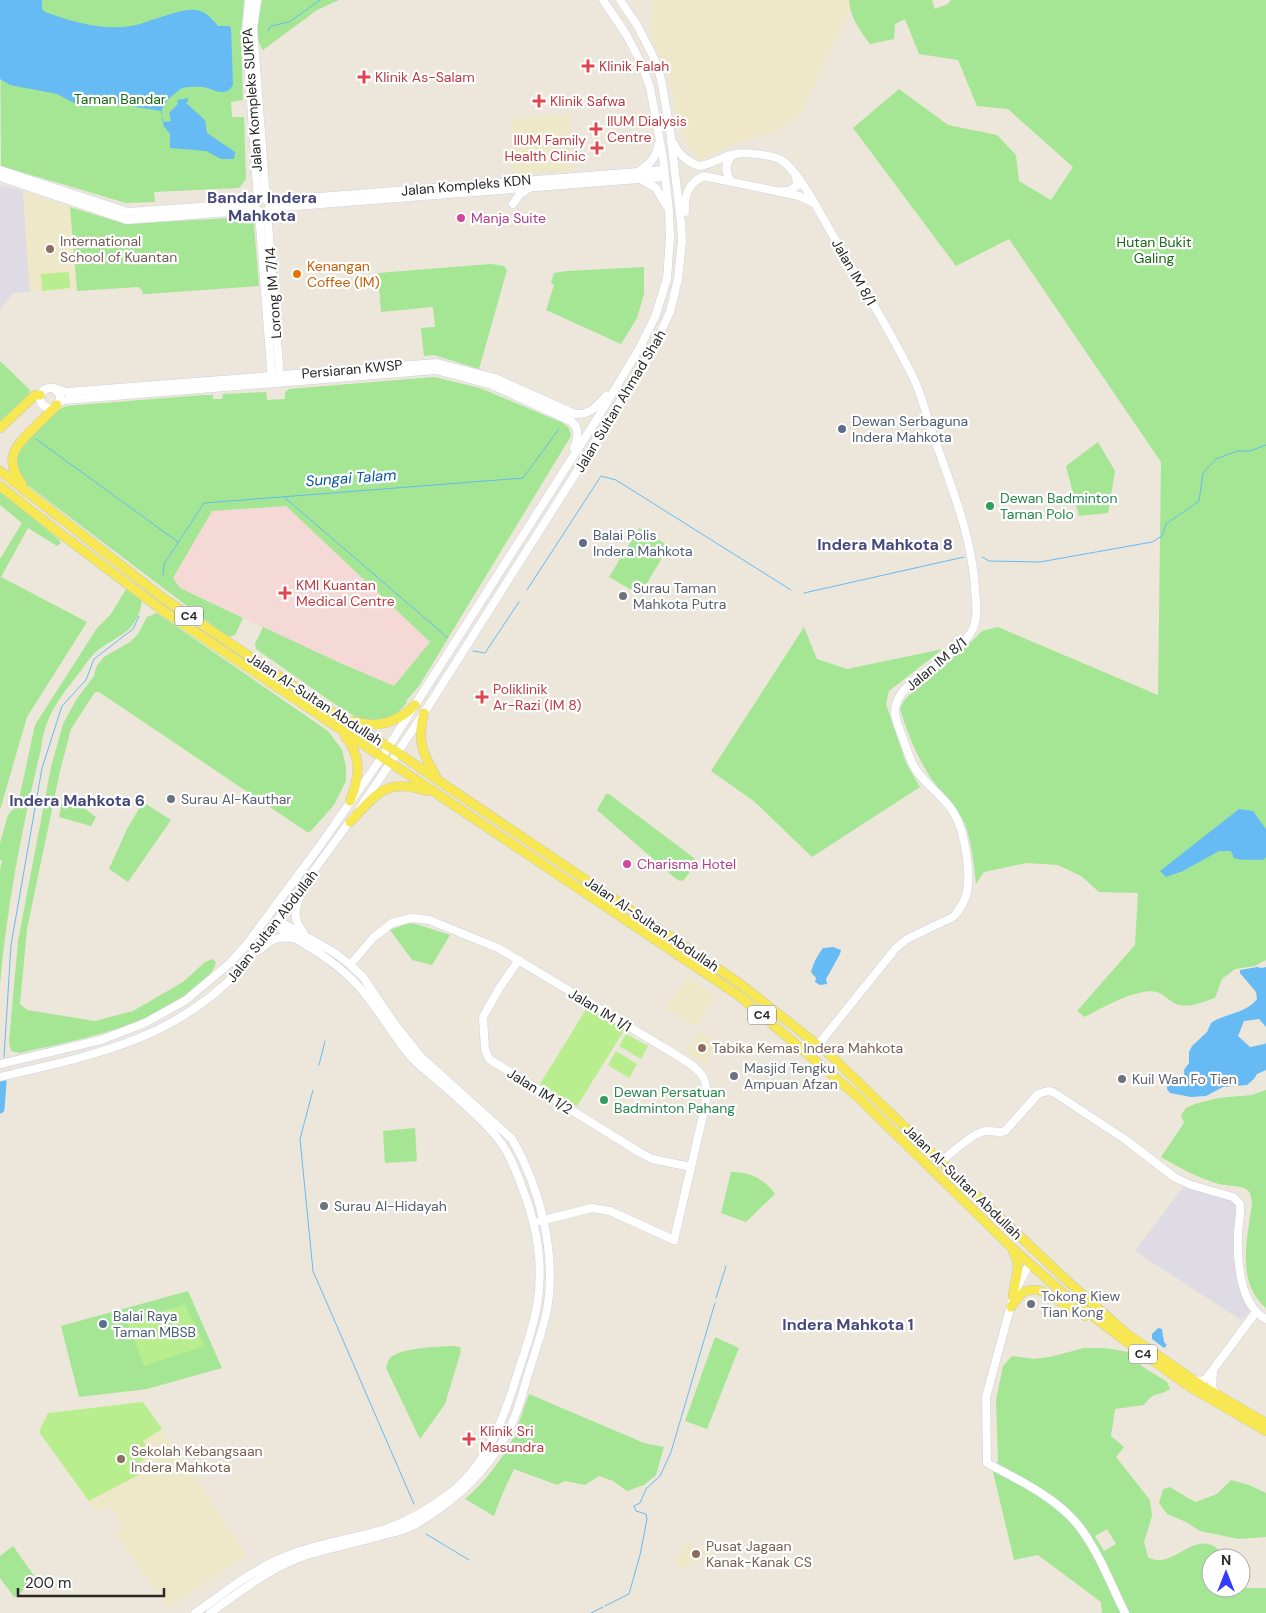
<svg xmlns="http://www.w3.org/2000/svg" width="1266" height="1613" viewBox="0 0 1266 1613" font-family="'DM Sans',sans-serif">
<rect width="100%" height="100%" fill="#ece7da"/>
<g fill="#dfdbe4">
<path d="M0,185L23,191L30,292L13,293L0,309Z"/>
<path d="M1184,1186L1234,1201L1237,1207L1235,1262L1246,1302L1251,1310L1241,1320L1135,1251Z"/>
</g>
<g fill="#efe8c8">
<path d="M652,0H849L850,9L800,116L772,133L731,145L701,161L689,149L676,118L674,95L670,86L671,81L651,35Z"/>
<path d="M568,114L573,170L514,175L511,119Z"/>
<path d="M23,191L70,207L76,289L30,292Z"/>
<path d="M687,977L715,996L695,1027L666,1008Z"/>
<path d="M699,1031L718,1044L705,1064L686,1052Z"/>
<path d="M143,1402L247,1555L167,1608L115,1532L123,1526L109,1505L97,1512L39,1432L48,1413Z"/>
<path d="M684,1542L712,1553V1555L683,1568L675,1566Z"/>
</g>
<path fill="#f4d9d6" d="M286,506L430,642L394,686L338,662L180,588L173,578L212,511Z"/>
<g fill="#a4e693" fill-rule="evenodd">
<path d="M0,0H244L241,35L243,100L231,102L232,117H244L246,179L239,188L154,192L155,202L126,203L1,166Z"/>
<path d="M262,0H339L317,10L263,50C253,38 260,15 262,0Z"/>
<path d="M849,0H932L935,9L948,4L951,0H1266V960L1255,966L1235,969L1222,979L1215,998C1201,1002 1187,1010 1174,1003C1168,1000 1164,994 1157,992C1139,987 1101,1008 1085,1017L1077,1011L1135,945L1138,893L1099,892L1081,876L1058,865L1026,863L984,872L976,884C974,864 972,844 965,824C958,808 943,796 933,781C918,760 907,733 900,708L906,698L969,644L982,631L998,627L1158,695L1161,462L1009,239L956,266L853,128L899,89L948,125L997,135L1016,155L1019,181L1051,200L1073,167L1008,109L977,106L958,60L919,54L905,19L895,24L894,39L870,44C860,31 850,17 849,0Z"/>
<path d="M70,207L125,224L248,217L254,221V225L259,286L147,294H143L142,290L138,287L77,291Z"/>
<path d="M491,264L504,266L507,270L479,369L434,355L424,356L421,328L435,327L433,307L381,312L378,273Z"/>
<path d="M644,267V294L637,318L621,344L546,310L554,285L551,283L554,273L567,271Z"/>
<path d="M0,361L30,390L28,397L0,423Z"/>
<path d="M434,377L480,388L563,423L569,428L571,436L419,686L406,701L407,703L396,714L383,721L361,720L339,707L256,649L255,644L263,627L338,662L394,686L430,642L286,506L212,511L173,578L180,588L243,618L235,635L228,637L26,484L19,476L16,456L19,446L53,413L66,406L203,395H213V399H222L223,394L266,392L267,400L285,399V392L289,389Z"/>
<path d="M1098,442L1115,471L1108,513L1079,516L1066,466Z"/>
<path d="M0,490L59,540L61,543L57,546L28,528L1,577L87,622L27,717L0,810V559L22,523L0,505Z"/>
<path d="M639,528L669,546L640,595L609,577Z"/>
<path d="M126,589L141,600C143,608 136,622 130,628C121,637 108,642 98,650C89,657 84,668 76,677C57,701 45,717 41,749C22,827 7,905 0,984V870L2,860H0V843L8,815L18,804L35,725L97,628L111,614Z"/>
<path d="M157,613L328,731L342,750L346,767V781L334,805L310,832H307L99,692H95L71,729L60,771L27,929L20,1004L27,1010L95,1021L133,1011L183,982L205,962L212,959L216,962C213,974 204,981 195,988C146,1029 80,1039 20,1053L11,1051L9,1042L18,941L51,767L63,724L76,700L94,676L96,667L104,657L130,642L138,634L147,617Z"/>
<path d="M804,627L817,659L847,669L943,649L889,691L886,704L906,763L920,787L812,857L755,802L711,771Z"/>
<path d="M64,793L96,817L91,826L59,817Z"/>
<path d="M606,794H609L694,858L696,863L684,880L680,881L675,878L597,810Z"/>
<path d="M143,802L171,820L128,882L109,869L127,829Z"/>
<path d="M409,923L416,924L450,935L432,965L412,960L390,930Z"/>
<path d="M1266,1090V1308C1235,1282 1248,1237 1252,1203C1251,1197 1251,1192 1246,1189C1238,1185 1227,1186 1219,1184C1198,1178 1180,1168 1161,1157L1184,1123L1181,1115L1186,1108L1195,1104L1218,1098L1252,1095Z"/>
<path d="M415,1128L417,1161L385,1163L383,1131Z"/>
<path d="M731,1172C748,1171 765,1179 775,1194L746,1222L721,1213Z"/>
<path d="M188,1291L222,1368L147,1389L79,1397L61,1326Z"/>
<path d="M715,1337L739,1348L707,1429L685,1421Z"/>
<path d="M454,1346L460,1347L461,1351L445,1404L420,1439L386,1368C387,1364 388,1360 391,1357C405,1347 438,1347 454,1346Z"/>
<path d="M1084,1348H1105L1129,1352L1143,1367L1167,1382L1170,1389C1158,1397 1155,1390 1144,1405L1115,1409L1111,1436L1124,1447L1116,1457L1150,1500L1152,1516L1144,1542L1148,1557C1172,1572 1196,1526 1220,1551L1218,1558H1211V1588H1266V1613H1102L1101,1602L1038,1555L1014,1560L993,1472L998,1460L996,1400L1003,1366L1012,1356L1034,1359L1050,1357ZM1107,1529L1116,1544L1104,1551L1095,1536Z"/>
<path d="M529,1394L644,1443L664,1447L656,1475L644,1485L627,1491L613,1481L599,1476L585,1485L565,1481L557,1485L514,1469L501,1497L494,1516L465,1499C484,1483 502,1460 513,1438C519,1425 523,1409 529,1394Z"/>
<path d="M1231,1480L1249,1485L1266,1493V1537L1239,1539L1200,1531L1186,1522L1167,1514L1159,1503L1163,1489L1170,1487L1188,1498L1196,1502L1217,1494Z"/>
<path d="M13,1546L37,1580L14,1597L0,1578V1556Z"/>
</g>
<g fill="#b8ee8e">
<path d="M69,272L70,288L42,291L41,274Z"/>
<path d="M588,1006L625,1029L577,1106L540,1084Z"/>
<path d="M626,1034L648,1046L641,1059L619,1046Z"/>
<path d="M616,1051L637,1064L629,1078L608,1065Z"/>
<path d="M185,1304L205,1346L144,1366L128,1323Z"/>
<path d="M143,1402L162,1429L143,1441L152,1454L137,1464L142,1473L89,1501L39,1432L48,1413Z"/>
</g>
<g fill="#66bbf4">
<path d="M0,0H42V9L45,12C73,22 106,32 136,25C152,21 182,8 196,10C206,11 212,19 218,26H229L231,28L233,85C226,97 217,91 207,88C200,86 190,87 182,88L168,99L161,111L118,104L85,107L76,104L57,94L10,85L0,79Z"/>
<path d="M188,98V101L186,103L205,120L207,133L235,152L234,159H221L206,151L170,148V134L163,125L164,122L171,121L169,113L178,104L177,100Z"/>
<path d="M1239,809L1253,811L1266,829V856L1264,860C1254,859 1244,861 1234,858L1231,851H1219L1183,871L1166,877L1160,871Z"/>
<path d="M833,947L841,950L840,954L826,979L827,984L820,985L815,982L816,978L811,972C814,962 817,956 823,948Z"/>
<path d="M1257,967L1262,968L1266,967V1027L1259,1019L1244,1021L1238,1036L1250,1047L1265,1044L1266,1042V1070L1257,1074L1254,1079L1247,1085L1223,1087L1206,1096L1191,1097L1170,1093L1167,1089V1086C1175,1080 1186,1082 1184,1070L1189,1063V1052L1192,1046L1207,1032L1211,1023C1225,1013 1246,1014 1257,999L1256,992L1240,973V970Z"/>
<path d="M1158,1328L1162,1329L1164,1342L1167,1345L1164,1348L1152,1339V1334Z"/>
</g>
<g fill="none" stroke-linecap="round" stroke-linejoin="round">
<g stroke="#66bbf4" stroke-width="1">
<path d="M268,31L271,26L289,22L320,0"/>
<path d="M161,111L162,114"/>
<path d="M162,118L164,123"/>
<path d="M36,439L178,542"/>
<path d="M284,497L448,638"/>
<path d="M982,557L989,561L1040,562L1152,542L1162,536L1166,524L1199,501L1203,473L1216,459L1237,451H1250L1266,445"/>
<path d="M163,575L164,564L204,503L523,478L559,429"/>
<path d="M527,590L601,476L616,480L791,590"/>
<path d="M804,593L964,557"/>
<path d="M473,651L485,653L519,602"/>
<path d="M4,1057L11,945L42,768L62,706L86,680L94,659L133,629L139,616"/>
<path d="M319,1065L325,1041"/>
<path d="M313,1090L300,1139L313,1271L414,1504"/>
<path d="M716,1298L726,1266"/>
<path d="M426,1534L469,1560"/>
<path d="M605,1606L629,1594L640,1555L647,1519L646,1514L636,1511L634,1506L640,1503L646,1489L660,1476L671,1452L715,1303"/>
<path d="M591,1613L603,1607"/>
</g>
<path stroke="#66bbf4" stroke-width="9" d="M0,1109L2,1082"/>
<g stroke="#cfd0e3" stroke-width="9">
<g id="secondary">
<path d="M249,0L246,32L258,200"/>
<path d="M257,0L253,28L266,200"/>
<path d="M674,144C678,154 689,163 699,166C712,165 722,156 735,154C745,152 773,155 781,160C800,172 820,214 832,234C860,281 888,327 912,375C921,392 925,411 931,429C949,481 972,534 975,589C976,600 978,612 975,623C967,657 894,677 895,712C895,721 900,730 903,739C907,749 910,761 916,770C927,786 944,796 954,813C965,832 972,875 966,896C963,904 959,911 953,917L907,939L896,948L818,1045"/>
<path d="M0,170L128,212L256,203"/>
<path d="M639,171C650,164 656,158 658,145"/>
<path d="M0,177L127,220L257,210"/>
<path d="M642,180L656,188L666,205"/>
<path d="M731,181C725,172 724,163 733,155"/>
<path d="M782,191H789L797,186L796,176"/>
<path d="M268,201L664,170"/>
<path d="M513,204L519,195L528,189"/>
<path d="M269,208L665,177"/>
<path d="M267,211L280,379"/>
<path d="M259,212L272,381"/>
<path d="M685,212C684,196 688,183 704,176L799,196L812,202"/>
<circle cx="50" cy="398" r="10"/>
<path d="M54,388L67,392L437,363L495,378L575,414C590,415 597,406 606,396"/>
<path d="M59,402L65,400L436,370L492,385L571,421C580,428 578,437 574,448"/>
<path d="M360,808L424,713L569,484L653,348L670,312L678,279L682,241L681,224L670,130L661,79L654,58L637,25L620,0"/>
<path d="M301,894C294,909 293,919 303,932"/>
<path d="M261,949C271,939 279,936 293,938"/>
<path d="M519,960L500,987L483,1017L485,1049L489,1059L639,1152L652,1159L691,1167"/>
<path d="M350,965L373,938L392,923L412,918L429,920L498,948L678,1056C702,1071 710,1077 705,1107L674,1240L610,1211L592,1208L540,1221"/>
<path d="M0,1064L101,1040L145,1023L186,1000L230,963L247,944L319,847L382,757L597,419L639,349L655,317L667,279L670,238L669,211L663,158L650,87L641,63L626,34L603,0"/>
<path d="M0,1077C93,1055 173,1041 242,968L353,817"/>
<path d="M941,1162C951,1153 969,1136 982,1132C990,1129 998,1134 1005,1131L1038,1094L1048,1091L1053,1092L1126,1140L1174,1177L1191,1185L1233,1197L1240,1204C1241,1215 1238,1225 1238,1235C1237,1261 1240,1306 1266,1319"/>
<path d="M1017,1288L1029,1264"/>
<path d="M1012,1301L986,1397L987,1463C1017,1479 1057,1498 1078,1525C1098,1550 1111,1585 1125,1613"/>
<path d="M1213,1371L1212,1388L1218,1395"/>
<path d="M1194,1380L1201,1381L1206,1379L1256,1312"/>
<path d="M195,1613C222,1595 248,1573 277,1560C312,1544 349,1540 385,1529C409,1521 434,1506 453,1491C489,1461 505,1415 518,1372C525,1351 533,1329 537,1306C544,1266 537,1225 522,1187C515,1168 508,1150 495,1135C477,1114 455,1096 435,1078C427,1071 419,1066 413,1059C393,1037 380,1010 360,988C339,963 309,947 282,930L281,926L284,924L335,953L350,965L363,977L394,1023L421,1057L512,1139C540,1187 557,1255 547,1310C543,1329 536,1349 530,1368C523,1391 518,1414 506,1435C486,1473 452,1503 416,1524C407,1529 397,1532 387,1534C361,1542 333,1547 307,1555C271,1567 241,1591 210,1613"/>
</g>
</g>
<g stroke="#c7c7c7" stroke-width="10">
<g id="primary">
<path d="M0,428L35,395H40"/>
<path d="M0,471L163,598L341,718L397,752L439,781L739,983L829,1054L941,1162L1064,1278L1127,1334L1202,1386L1266,1423"/>
<path d="M22,484C3,459 15,446 35,427C42,420 50,412 57,405"/>
<path d="M0,486L57,531L162,610L738,995L858,1097L1011,1247L1064,1294L1124,1340L1190,1387L1266,1431"/>
<path d="M424,713C417,739 422,753 436,776"/>
<path d="M353,721C377,729 397,723 415,705"/>
<path d="M345,736C362,757 360,777 350,801"/>
<path d="M350,822C377,794 385,777 427,791"/>
<path d="M1013,1297C1014,1278 1023,1269 1013,1251"/>
<path d="M1011,1307C1021,1293 1024,1287 1042,1291L1085,1316"/>
</g>
</g>
<use href="#secondary" stroke="#fff" stroke-width="8"/>
<use href="#primary" stroke="#f7e853" stroke-width="9"/>
</g>
<g fill="#e0444e" stroke="#fff" stroke-width="2">
<path d="M585.5 58.5h5v5h5v5h-5v5h-5v-5h-5v-5h5z"/>
<path d="M361.5 69.5h5v5h5v5h-5v5h-5v-5h-5v-5h5z"/>
<path d="M536.5 93.5h5v5h5v5h-5v5h-5v-5h-5v-5h5z"/>
<path d="M593.5 121.5h5v5h5v5h-5v5h-5v-5h-5v-5h5z"/>
<path d="M594.5 140.5h5v5h5v5h-5v5h-5v-5h-5v-5h5z"/>
<path d="M282.5 585.5h5v5h5v5h-5v5h-5v-5h-5v-5h5z"/>
<path d="M479.5 689.5h5v5h5v5h-5v5h-5v-5h-5v-5h5z"/>
<path d="M466.5 1431.5h5v5h5v5h-5v5h-5v-5h-5v-5h5z"/>
</g>
<g fill="#d1479c" stroke="#fff" stroke-width="2">
<circle cx="461" cy="218" r="5"/>
<circle cx="627" cy="864" r="5"/>
</g>
<g fill="#8d6e63" stroke="#fff" stroke-width="2">
<circle cx="50" cy="249" r="5"/>
<circle cx="702" cy="1048" r="5"/>
<circle cx="121" cy="1459" r="5"/>
<circle cx="696" cy="1554" r="5"/>
</g>
<circle fill="#e8710a" stroke="#fff" stroke-width="2" cx="297" cy="274" r="5"/>
<g fill="#5c6f8a" stroke="#fff" stroke-width="2">
<circle cx="842" cy="429" r="5"/>
<circle cx="583" cy="543" r="5"/>
<circle cx="103" cy="1324" r="5"/>
</g>
<g fill="#2e9e5b" stroke="#fff" stroke-width="2">
<circle cx="990" cy="506" r="5"/>
<circle cx="604" cy="1100" r="5"/>
</g>
<g fill="#6b7280" stroke="#fff" stroke-width="2">
<circle cx="623" cy="596" r="5"/>
<circle cx="171" cy="799" r="5"/>
<circle cx="734" cy="1076" r="5"/>
<circle cx="1122" cy="1079" r="5"/>
<circle cx="324" cy="1206" r="5"/>
<circle cx="1031" cy="1304" r="5"/>
</g>
<g text-anchor="middle" stroke-width="4.5" stroke-linejoin="round" paint-order="stroke">
<g fill="#fff" stroke="#696969" stroke-width="1">
<rect x="175" y="606.5" width="28" height="19" rx="4"/>
<rect x="748" y="1005.5" width="28" height="19" rx="4"/>
<rect x="1129" y="1344.5" width="28" height="19" rx="4"/>
</g>
<g font-size="12" font-weight="bold" fill="#292929">
<text x="189" y="620">C4</text>
<text x="762" y="1019">C4</text>
<text x="1143" y="1358">C4</text>
</g>
<g font-size="14" fill="#be3a42" stroke="#fff" text-anchor="start">
<text x="599" y="71">Klinik Falah</text>
<text x="375" y="82">Klinik As-Salam</text>
<text x="550" y="106">Klinik Safwa</text>
<text x="607" y="126">IIUM Dialysis<tspan x="607" dy="16">Centre</tspan></text>
<text x="586" y="145" text-anchor="end">IIUM Family<tspan x="586" dy="16">Health Clinic</tspan></text>
<text x="296" y="590">KMI Kuantan<tspan x="296" dy="16">Medical Centre</tspan></text>
<text x="493" y="694">Poliklinik<tspan x="493" dy="16">Ar-Razi (IM 8)</tspan></text>
<text x="480" y="1436">Klinik Sri<tspan x="480" dy="16">Masundra</tspan></text>
</g>
<g font-size="14" fill="#1c6916" stroke="#fff">
<text x="120" y="104">Taman Bandar</text>
<text x="1154" y="247">Hutan Bukit<tspan x="1154" dy="16">Galing</tspan></text>
</g>
<g font-size="14" fill="#292929" stroke="#fff">
<text transform="translate(252 100) rotate(-94)" y="5">Jalan Kompleks SUKPA</text>
<text transform="translate(466 185) rotate(-5)" y="5">Jalan Kompleks KDN</text>
<text transform="translate(854 272) rotate(60)" y="5">Jalan IM 8/1</text>
<text transform="translate(273 293) rotate(-94)" y="5">Lorong IM 7/14</text>
<text transform="translate(352 369) rotate(-5)" y="5">Persiaran KWSP</text>
<text transform="translate(620 401) rotate(-59)" y="5">Jalan Sultan Ahmad Shah</text>
<text transform="translate(936 664) rotate(-40)" y="5">Jalan IM 8/1</text>
<text transform="translate(315 699) rotate(33)" y="5">Jalan Al-Sultan Abdullah</text>
<text transform="translate(652 924) rotate(34)" y="5">Jalan Al-Sultan Abdullah</text>
<text transform="translate(272 926) rotate(-52)" y="5">Jalan Sultan Abdullah</text>
<text transform="translate(600 1010) rotate(31)" y="5">Jalan IM 1/1</text>
<text transform="translate(540 1091) rotate(32)" y="5">Jalan IM 1/2</text>
<text transform="translate(963 1182) rotate(44)" y="5">Jalan Al-Sultan Abdullah</text>
</g>
<g font-size="14" fill="#b23c85" stroke="#fff" text-anchor="start">
<text x="471" y="223">Manja Suite</text>
<text x="637" y="869">Charisma Hotel</text>
</g>
<g font-size="14" fill="#785e54" stroke="#fff" text-anchor="start">
<text x="60" y="246">International<tspan x="60" dy="16">School of Kuantan</tspan></text>
<text x="712" y="1053">Tabika Kemas Indera Mahkota</text>
<text x="131" y="1456">Sekolah Kebangsaan<tspan x="131" dy="16">Indera Mahkota</tspan></text>
<text x="706" y="1551">Pusat Jagaan<tspan x="706" dy="16">Kanak-Kanak CS</tspan></text>
</g>
<g font-size="14" fill="#c56008" stroke="#fff" text-anchor="start">
<text x="307" y="271">Kenangan<tspan x="307" dy="16">Coffee (IM)</tspan></text>
</g>
<g font-size="14" fill="#4e5e75" stroke="#fff" text-anchor="start">
<text x="852" y="426">Dewan Serbaguna<tspan x="852" dy="16">Indera Mahkota</tspan></text>
<text x="593" y="540">Balai Polis<tspan x="593" dy="16">Indera Mahkota</tspan></text>
<text x="113" y="1321">Balai Raya<tspan x="113" dy="16">Taman MBSB</tspan></text>
</g>
<g font-size="14" fill="#27864d" stroke="#fff" text-anchor="start">
<text x="1000" y="503">Dewan Badminton<tspan x="1000" dy="16">Taman Polo</tspan></text>
<text x="614" y="1097">Dewan Persatuan<tspan x="614" dy="16">Badminton Pahang</tspan></text>
</g>
<g font-size="14" fill="#5b616d" stroke="#fff" text-anchor="start">
<text x="633" y="593">Surau Taman<tspan x="633" dy="16">Mahkota Putra</tspan></text>
<text x="181" y="804">Surau Al-Kauthar</text>
<text x="744" y="1073">Masjid Tengku<tspan x="744" dy="16">Ampuan Afzan</tspan></text>
<text x="1132" y="1084">Kuil Wan Fo Tien</text>
<text x="334" y="1211">Surau Al-Hidayah</text>
<text x="1041" y="1301">Tokong Kiew<tspan x="1041" dy="16">Tian Kong</tspan></text>
</g>
<g font-size="15" font-style="italic" fill="#07559f" stroke="#fff">
<text transform="translate(351 478) rotate(-4)" y="5">Sungai Talam</text>
</g>
<g font-size="16" font-weight="bold" fill="#47497c" stroke="#fff">
<text x="262" y="203">Bandar Indera<tspan x="262" dy="18">Mahkota</tspan></text>
<text x="885" y="550">Indera Mahkota 8</text>
<text x="77" y="806">Indera Mahkota 6</text>
<text x="848" y="1330">Indera Mahkota 1</text>
</g>
</g>
<g transform="translate(1226 1573)"><circle r="24" fill="#ffffff" stroke="#a9a9a9"/>
<path d="M0-4L9 19L0 12L-9 19Z" fill="#343dff"/>
<text y="-8" font-size="14" font-weight="bold" text-anchor="middle" fill="#292929">N</text>
</g>
<path d="M18 1588v8h146v-8" fill="none" stroke="#292929" stroke-width="2.5"/>
<text x="25" y="1588" font-size="15" fill="#292929" stroke="#ffffff" stroke-width="4" paint-order="stroke">200 m</text>
</svg>
